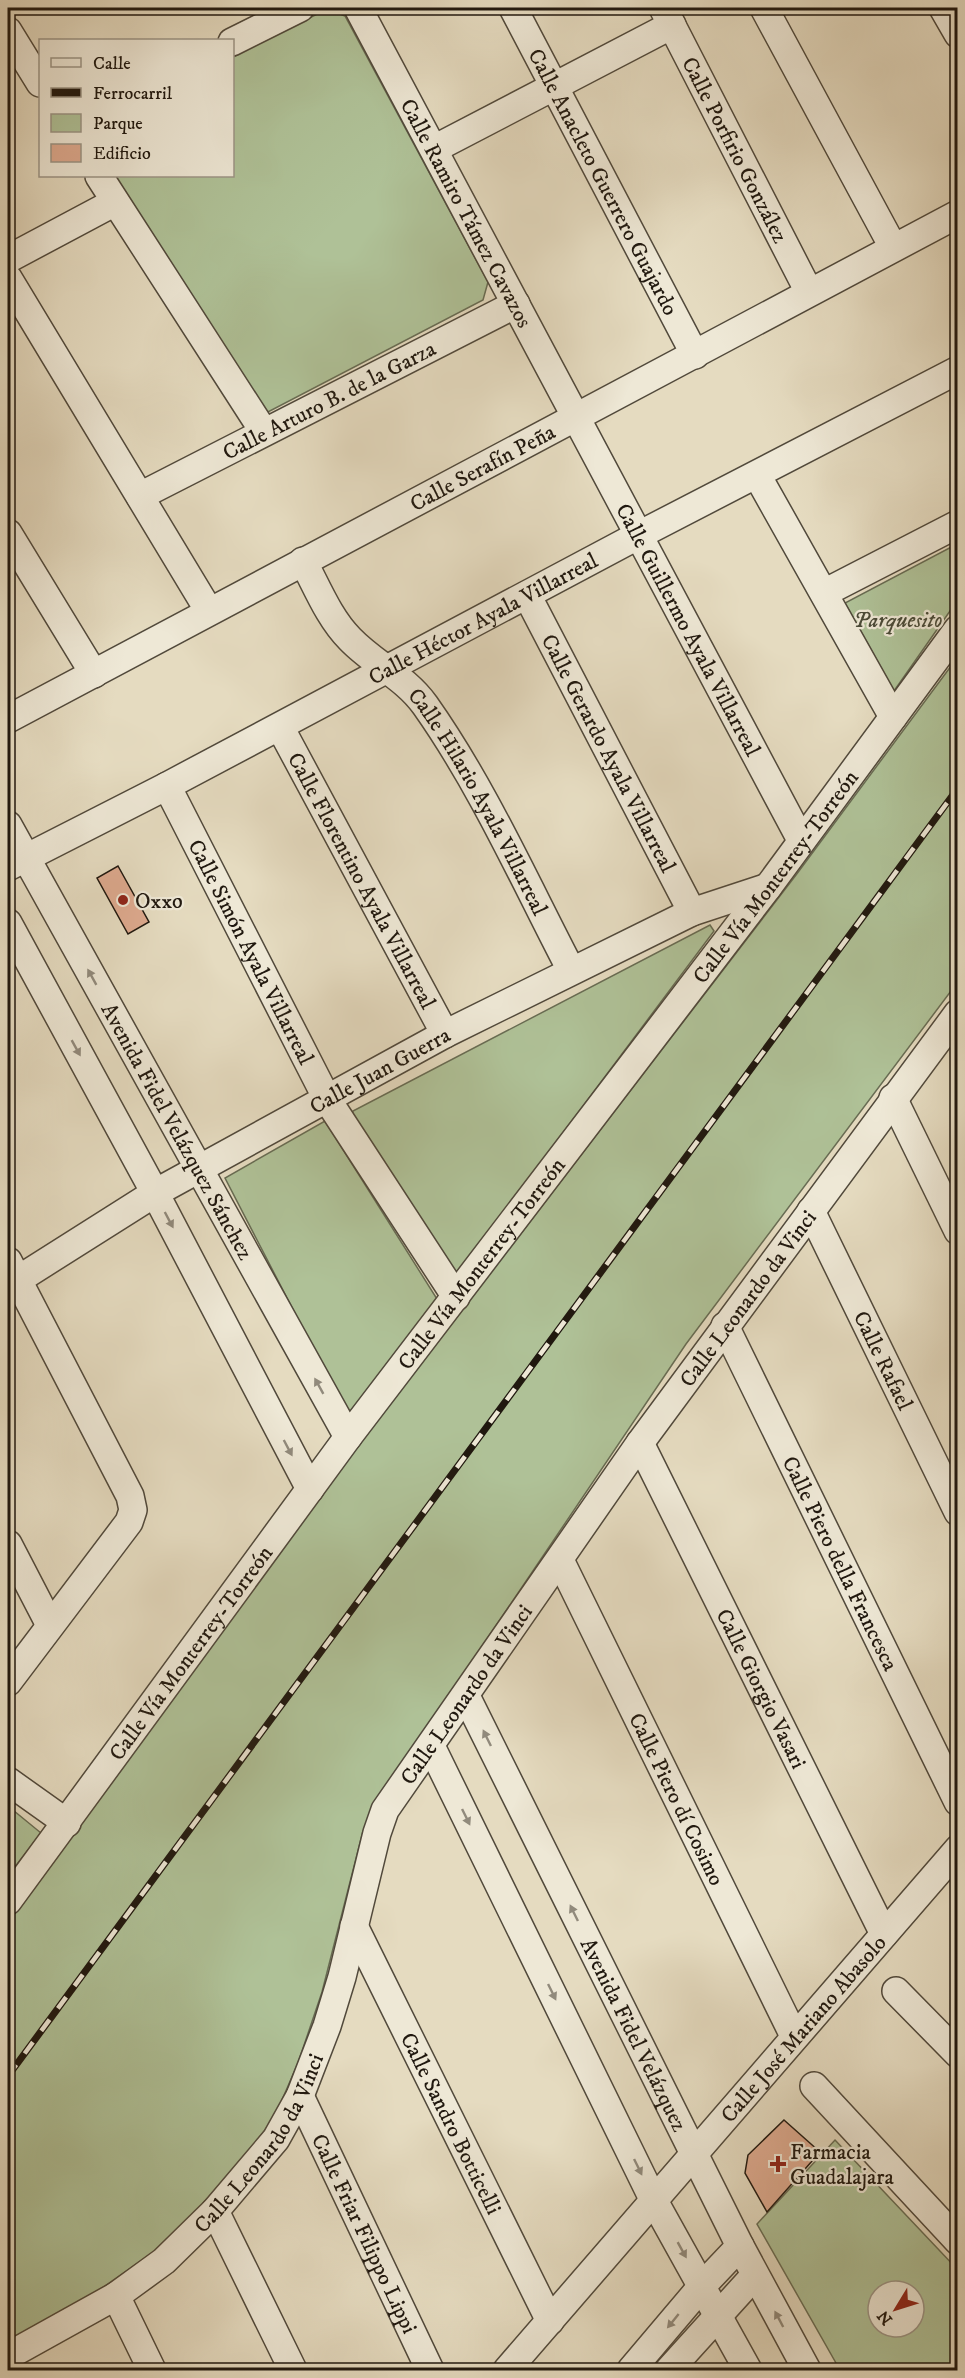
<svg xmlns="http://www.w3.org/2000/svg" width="965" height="2378" viewBox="0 0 965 2378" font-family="'IM FELL DW Pica',serif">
<rect width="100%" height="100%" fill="#e5dbc0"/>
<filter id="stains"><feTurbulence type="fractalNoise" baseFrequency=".00333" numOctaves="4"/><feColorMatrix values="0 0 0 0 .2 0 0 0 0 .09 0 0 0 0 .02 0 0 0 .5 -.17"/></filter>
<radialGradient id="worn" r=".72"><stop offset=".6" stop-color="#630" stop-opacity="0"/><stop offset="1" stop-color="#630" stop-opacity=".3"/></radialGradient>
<g fill="#afc197" stroke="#686c53" stroke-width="1.5" fill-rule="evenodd">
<path d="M327,9L345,16L488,282L483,300L266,413L111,176H232L233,57Z"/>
<path d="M957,544V601L894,691L845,603Z"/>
<path d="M957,658V983L686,1344L375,1805L363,1831L322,1992L298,2063L275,2116L253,2147L200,2207L159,2248L85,2300L8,2341V1923L362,1440L796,875Z"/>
<path d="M710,925L714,931L458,1273L450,1271L352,1118L353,1111Z"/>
<path d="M325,1121L437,1299L349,1418L225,1178Z"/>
<path d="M8,1806L41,1833L8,1876Z"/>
<path d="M835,2140L957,2269V2363L948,2370H840L757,2224ZM878,2291H914V2327H878Z"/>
</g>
<g fill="#deaa8f" stroke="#20180f" stroke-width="1.5">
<path d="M118,866L149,922L128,934L97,878Z"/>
<path d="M784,2120L820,2152L767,2212L745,2173L748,2155Z"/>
</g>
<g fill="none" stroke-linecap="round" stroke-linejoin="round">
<g stroke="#51493b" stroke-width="30">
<g id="minor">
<path id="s1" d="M358,8L801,840"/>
<path id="s2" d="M513,8L695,355"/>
<path id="s3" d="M663,8L809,292"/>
<path d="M764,8L893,247"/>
<path d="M943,8L958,34"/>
<path d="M8,31L40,83"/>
<path d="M232,42L300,8"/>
<path d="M434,149L672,25"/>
<path d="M99,176L264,432"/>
<path d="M8,259L115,202"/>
<path d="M8,278L209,611"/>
<path d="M757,475L893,717"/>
<path id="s4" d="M140,496L516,304"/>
<path d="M8,533L94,674"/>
<path id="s5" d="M303,561C317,587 329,618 350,639C374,664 405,677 425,705C483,787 525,882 571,970"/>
<path d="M824,593L958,524"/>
<path id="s6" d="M527,595L692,912"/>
<path id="s7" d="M8,719L958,214"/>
<path id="s8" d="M280,727L445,1034"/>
<path id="s9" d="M167,786L327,1099L456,1297"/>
<path id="s10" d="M8,825L348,1437"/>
<path id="s11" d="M8,867L167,786L639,535L958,370"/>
<path d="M8,923L155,1193L310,1489"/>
<path d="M893,1098L958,1231"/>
<path id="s12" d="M811,1211L958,1512"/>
<path d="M8,1261L130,1496L133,1510L129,1522L8,1682"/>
<path id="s13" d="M8,1286L155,1193L445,1034L692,912L768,887"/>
<path id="s14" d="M725,1326L958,1802"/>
<path id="s15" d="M640,1443L884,1934"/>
<path d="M8,1544L50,1625"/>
<path id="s16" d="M560,1560L794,2036"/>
<path id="s17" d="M466,1696L740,2246L807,2370"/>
<path d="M431,1746L653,2199L748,2370"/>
<path d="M8,1781L67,1823"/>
<path id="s18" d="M8,1901L348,1437L768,887L958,629"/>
<path id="s19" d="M354,1926L550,2321"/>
<path d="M896,1991L958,2054"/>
<path d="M814,2086L958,2241"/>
<path id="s20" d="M300,2096L430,2370"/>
<path d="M215,2211L293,2370"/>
<path d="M116,2296L152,2370"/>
<path id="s21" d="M8,2356L116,2296L164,2261L215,2211L276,2139L300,2096L327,2026L342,1977L377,1833L385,1810L640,1443L958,1013"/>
<path id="s22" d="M507,2370L958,1849"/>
<path d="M631,2370L702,2286L740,2246"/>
<path d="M669,2370L755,2275"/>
</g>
</g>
<use href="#minor" stroke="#eee8d6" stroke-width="27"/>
<g stroke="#20180f" stroke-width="7">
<path id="rail" d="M8,2076L958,788"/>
</g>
<use href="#rail" stroke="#eee8d6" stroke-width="4.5" stroke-dasharray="14" stroke-linecap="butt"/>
</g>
<defs><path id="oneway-solid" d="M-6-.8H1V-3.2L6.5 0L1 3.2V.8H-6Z" transform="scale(1.5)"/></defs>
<g fill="#918a7c">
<use href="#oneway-solid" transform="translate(92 977) rotate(-119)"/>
<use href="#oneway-solid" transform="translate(76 1048) rotate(61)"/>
<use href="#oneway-solid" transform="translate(169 1220) rotate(62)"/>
<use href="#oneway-solid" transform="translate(319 1386) rotate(-119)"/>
<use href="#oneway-solid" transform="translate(288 1448) rotate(62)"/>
<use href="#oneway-solid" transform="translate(487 1738) rotate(-116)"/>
<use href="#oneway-solid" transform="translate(466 1817) rotate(64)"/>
<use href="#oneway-solid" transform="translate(574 1913) rotate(-116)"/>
<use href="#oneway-solid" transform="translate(552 1992) rotate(64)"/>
<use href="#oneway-solid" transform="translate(638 2167) rotate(64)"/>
<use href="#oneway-solid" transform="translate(682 2250) rotate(61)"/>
<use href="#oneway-solid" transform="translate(779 2319) rotate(-118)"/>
<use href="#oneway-solid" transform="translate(673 2321) rotate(129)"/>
</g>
<g fill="#8f2418" stroke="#eee8d6" stroke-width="2">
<circle cx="123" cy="900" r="6"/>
<path d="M775 2155h6v6h6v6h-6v6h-6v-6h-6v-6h6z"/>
</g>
<g text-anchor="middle" stroke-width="4.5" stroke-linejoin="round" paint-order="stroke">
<g font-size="22" fill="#20180f" stroke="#eee8d6">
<text dy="8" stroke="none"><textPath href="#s3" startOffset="159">Calle Porfirio González</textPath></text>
<text dy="8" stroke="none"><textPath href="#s2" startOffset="196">Calle Anacleto Guerrero Guajardo</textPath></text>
<text dy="8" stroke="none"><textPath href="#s1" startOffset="232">Calle Ramiro Támez Cavazos</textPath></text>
<text dy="8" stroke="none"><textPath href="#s4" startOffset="212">Calle Arturo B. de la Garza</textPath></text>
<text dy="8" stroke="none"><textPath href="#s7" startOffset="537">Calle Serafín Peña</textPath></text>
<text dy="8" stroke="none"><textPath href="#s11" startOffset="536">Calle Héctor Ayala Villarreal</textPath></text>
<text dy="8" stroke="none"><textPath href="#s1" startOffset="704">Calle Guillermo Ayala Villarreal</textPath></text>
<text dy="8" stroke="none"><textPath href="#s6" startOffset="178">Calle Gerardo Ayala Villarreal</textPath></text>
<text dy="8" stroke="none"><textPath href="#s5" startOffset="302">Calle Hilario Ayala Villarreal</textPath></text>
<text dy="8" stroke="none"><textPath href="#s18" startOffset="1280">Calle Vía Monterrey-Torreón</textPath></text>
<text dy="8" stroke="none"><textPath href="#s8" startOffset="174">Calle Florentino Ayala Villarreal</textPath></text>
<text dy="8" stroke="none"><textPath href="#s9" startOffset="186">Calle Simón Ayala Villarreal</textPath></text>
<text dy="8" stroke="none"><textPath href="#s13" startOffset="430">Calle Juan Guerra</textPath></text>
<text dy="8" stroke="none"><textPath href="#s10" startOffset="350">Avenida Fidel Velázquez Sánchez</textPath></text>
<text dy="8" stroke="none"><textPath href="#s18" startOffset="794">Calle Vía Monterrey-Torreón</textPath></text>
<text dy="8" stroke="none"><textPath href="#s21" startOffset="1324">Calle Leonardo da Vinci</textPath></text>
<text dy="8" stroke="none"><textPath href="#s12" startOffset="166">Calle Rafael</textPath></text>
<text dy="8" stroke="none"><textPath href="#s14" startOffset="264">Calle Piero della Francesca</textPath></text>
<text dy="8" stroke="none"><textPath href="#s18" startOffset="308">Calle Vía Monterrey-Torreón</textPath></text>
<text dy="8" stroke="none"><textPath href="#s15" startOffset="274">Calle Giorgio Vasari</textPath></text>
<text dy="8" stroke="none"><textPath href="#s21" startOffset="838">Calle Leonardo da Vinci</textPath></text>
<text dy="8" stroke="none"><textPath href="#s16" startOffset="266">Calle Piero dí Cosimo</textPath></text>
<text dy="8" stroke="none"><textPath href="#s22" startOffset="452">Calle José Mariano Abasolo</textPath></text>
<text dy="8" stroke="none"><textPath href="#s17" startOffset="378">Avenida Fidel Velázquez</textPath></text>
<text dy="8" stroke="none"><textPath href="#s19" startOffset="220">Calle Sandro Botticelli</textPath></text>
<text dy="8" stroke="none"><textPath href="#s21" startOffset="336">Calle Leonardo da Vinci</textPath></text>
<text dy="8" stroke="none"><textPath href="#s20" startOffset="152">Calle Friar Filippo Lippi</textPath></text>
</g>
<g font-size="22" font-style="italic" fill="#4b4b38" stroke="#eee8d6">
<text x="898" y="627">Parquesito</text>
</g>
<g font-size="22" fill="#20180f" stroke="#eee8d6" text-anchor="start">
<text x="135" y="908">Oxxo</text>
<text x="790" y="2159">Farmacia<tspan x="790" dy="25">Guadalajara</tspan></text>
</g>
</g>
<rect width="965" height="2378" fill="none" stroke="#e5dbc0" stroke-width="30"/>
<rect x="9" y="9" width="947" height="2360" fill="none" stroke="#20180f" stroke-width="3"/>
<rect x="15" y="15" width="935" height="2348" fill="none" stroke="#20180f" stroke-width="1.5"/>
<rect x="39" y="39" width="195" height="138" fill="#eee8d6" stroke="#9c9586" stroke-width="1.5"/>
<rect x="51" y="58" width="30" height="9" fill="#eee8d6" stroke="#9c9586" stroke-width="1.5"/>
<text x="93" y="69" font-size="18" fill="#20180f">Calle</text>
<rect x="51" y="88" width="30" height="9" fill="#20180f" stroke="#9c9586" stroke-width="1.5"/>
<text x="93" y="99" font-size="18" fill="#20180f">Ferrocarril</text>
<rect x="51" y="114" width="30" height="18" fill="#afc197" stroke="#9c9586" stroke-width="1.5"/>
<text x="93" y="129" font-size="18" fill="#20180f">Parque</text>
<rect x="51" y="144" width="30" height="18" fill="#deaa8f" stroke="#9c9586" stroke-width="1.5"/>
<text x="93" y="159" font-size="18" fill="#20180f">Edificio</text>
<g transform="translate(896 2309) rotate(232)"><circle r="28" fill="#eee8d6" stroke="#9c9586" stroke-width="1.5"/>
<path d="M0-4.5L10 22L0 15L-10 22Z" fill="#8f2418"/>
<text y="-9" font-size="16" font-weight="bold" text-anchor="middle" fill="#20180f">N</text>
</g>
<rect width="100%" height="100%" filter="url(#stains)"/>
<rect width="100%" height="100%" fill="url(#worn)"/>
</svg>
